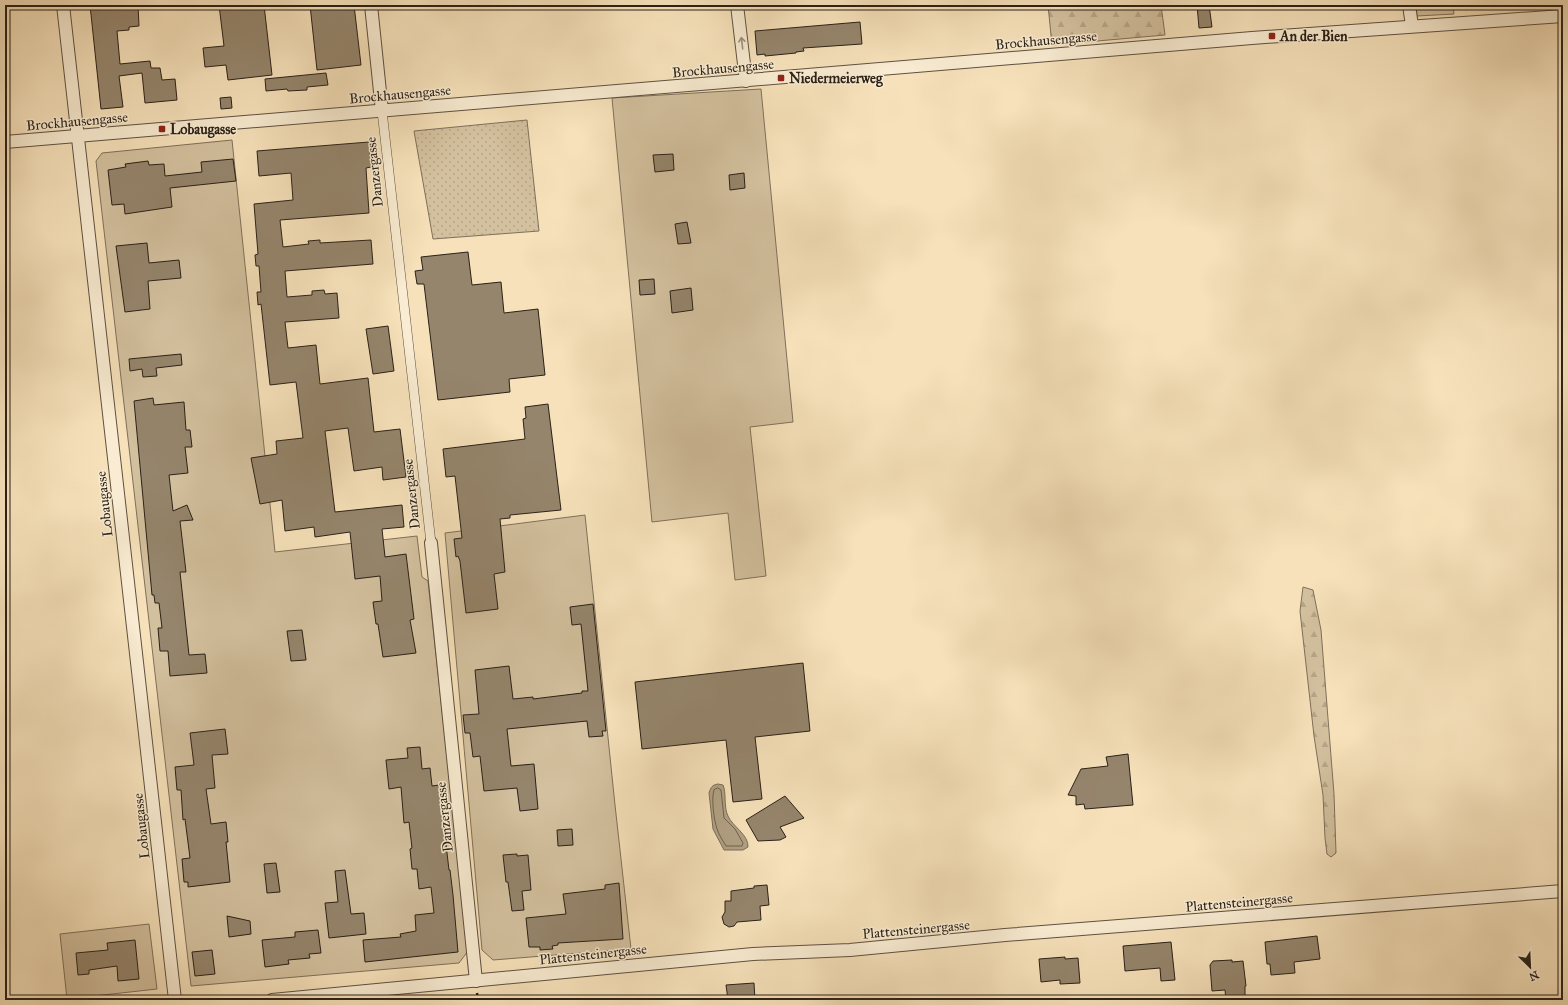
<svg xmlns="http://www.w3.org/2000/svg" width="1568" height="1005" viewBox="0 0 1568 1005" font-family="'IM FELL Great Primer',serif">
<defs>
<pattern id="forest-firs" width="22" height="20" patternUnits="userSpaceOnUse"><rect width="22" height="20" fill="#d3c09e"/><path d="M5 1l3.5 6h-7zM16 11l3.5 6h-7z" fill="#b5a587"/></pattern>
<pattern id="park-dots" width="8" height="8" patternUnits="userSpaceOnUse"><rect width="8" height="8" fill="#d3c09e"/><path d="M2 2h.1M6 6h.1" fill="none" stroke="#b5a587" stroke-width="1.8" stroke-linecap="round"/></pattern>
</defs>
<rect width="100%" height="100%" fill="#f6e1ba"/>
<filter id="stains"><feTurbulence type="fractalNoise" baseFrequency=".005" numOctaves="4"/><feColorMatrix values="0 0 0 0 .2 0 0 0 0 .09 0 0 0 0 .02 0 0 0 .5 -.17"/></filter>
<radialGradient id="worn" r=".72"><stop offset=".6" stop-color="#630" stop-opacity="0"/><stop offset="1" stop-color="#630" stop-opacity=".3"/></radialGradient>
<g fill="#d3c09e" stroke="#7f705a">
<path d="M1416,5H1453L1454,14L1417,16Z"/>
<path d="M761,89L793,422L750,427L766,576L735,580L728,513L652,522L612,98Z"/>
<path d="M232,140L275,552L417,536L422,577L428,581L468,951L459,963L191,986L96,161L102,153Z"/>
<path d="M585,515L615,805L631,949L493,960L482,950L445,533Z"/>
<path d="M149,924L157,989L67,999L60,934Z"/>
</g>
<g fill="url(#forest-firs)" stroke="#7f705a">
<path d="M1048,5H1161L1165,35L1052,45Z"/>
<path d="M1303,587L1313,590L1321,630L1334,794L1336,853L1331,857L1327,854L1325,838L1323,795L1314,736L1300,611Z"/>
</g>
<path fill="url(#park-dots)" stroke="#7f705a" d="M527,120L539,231L433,239L414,131Z"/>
<path fill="#b1a083" stroke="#7b6d58" d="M718,784L723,785L724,788C726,797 724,808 728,816C732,826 749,835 748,847L743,850H724L713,829L709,793C711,787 712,785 718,784Z"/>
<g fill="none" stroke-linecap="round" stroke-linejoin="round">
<path stroke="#6e604d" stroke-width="1" d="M718,788L721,790L724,818L735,829L743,843L742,846H726C723,841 719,835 717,829C714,820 711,798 714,790Z"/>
</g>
<g fill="#95856c" stroke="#2b2117">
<path d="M90,5H107L108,8L138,5L139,26L129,27V30L117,31L120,64L150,61L151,68H160L162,80L175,79L177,100L145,103L142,73L119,76L123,107L101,109Z"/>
<path d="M219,5H264L272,75L228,80L226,65L205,67L203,48L224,46Z"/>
<path d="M310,5H354L361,65L317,70Z"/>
<path d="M1197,5H1209L1212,27L1199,28Z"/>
<path d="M860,22L862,44L803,48L804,51L796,52V53L765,56V54L757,55L755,31Z"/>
<path d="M326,73L328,85L307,87V90L288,91L287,89L266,91L265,79Z"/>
<path d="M231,97L232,108L221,109L220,98Z"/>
<path d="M369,142L371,167L366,168L369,213L280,220L283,247L309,244L308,241L320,240V243L371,240L373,264L285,271L287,297L312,295V291L324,290L325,294L337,293L339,318L285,322L288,348L316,345L320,384L368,378L374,432L400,429L406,477L383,480L382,467L354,471L348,428L325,431L335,512L402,505L404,527L382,529L385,557L406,554L414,619L410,620L416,653L383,657L378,624H376L373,602L382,601L380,576L355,579L350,532L315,537L314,527L285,531L282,500L260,504L251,458L277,454L276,441L303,438L296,382L270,385L261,304L258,305L257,292H261L259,266H256L255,255L258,254L254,204L293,200L291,173L259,176L257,151Z"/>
<path d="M673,154L674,170L655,172L653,155Z"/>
<path d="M233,159L236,181L170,188L172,207L125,214L124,204L112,205L108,170L126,167L125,164L148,161L149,165L164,164L165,176L202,172L201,162Z"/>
<path d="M744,173L745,188L730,190L729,175Z"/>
<path d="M687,222L691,243L678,244L675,224Z"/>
<path d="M147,243L149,263L179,260L181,278L148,281L150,309L125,312L116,246Z"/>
<path d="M468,252L472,285L501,282L504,313L538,309L545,375L509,379L510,392L438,400L424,284H417L415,271L423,270L421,257Z"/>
<path d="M654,279L655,294L640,295L639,280Z"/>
<path d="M691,288L693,310L672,313L670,291Z"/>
<path d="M388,326L394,371L373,374L366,329Z"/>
<path d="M181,354L182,365L156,368L157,376L143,377L142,369L130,371L129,359Z"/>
<path d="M153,398L154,405L184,402L186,430H190L192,447H185L188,473L169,475L173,511L187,505L193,520L180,521L186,572H180L189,655L205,654L207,673L170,676L168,651H160L158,628H162L159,603H155L154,595H152L134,401Z"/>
<path d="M548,404L561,510L510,515V518L500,519L505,572L494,574L498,609L466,613L460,561L458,556L456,557L454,539L462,538L455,476L446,477L443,449L525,439L523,419L526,418L525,407Z"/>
<path d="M593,604L606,731H602L603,736L589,737L587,721L507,729L511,766L534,764L538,809L520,811L517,788L484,791L480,756L473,757L470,733H465L463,715L479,714L475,670L509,666L513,699L533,697V699L582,693V691H588L581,624L572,625L570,607Z"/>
<path d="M302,630L306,660L291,661L287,631Z"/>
<path d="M803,663L810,731L755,737L762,799L733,802L726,740L642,749L635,682Z"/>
<path d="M225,729L228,754L212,755L215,788L206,789L211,824L226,822L228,842H226L230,882L188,887V882H184L182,859L190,858L185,819L183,820L181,790H177L175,767L194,765L190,733Z"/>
<path d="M420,747L422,769L430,768L432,786L439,785L449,870H450L453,895L458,952L365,962L363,940L401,937L400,934L416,931L415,915L434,913L431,887L419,889L417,869H412L410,849L412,848L409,822L404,823L401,787L389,789L386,760L408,758L407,748Z"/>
<path d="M1128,754L1133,805L1085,809L1084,804L1076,805V796L1068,795L1081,769L1108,766L1106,757Z"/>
<path d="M785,796L804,818L780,827L786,837L780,840L758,841L746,820Z"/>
<path d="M572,829L573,845L558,846L557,830Z"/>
<path d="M517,854V856L528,855L531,890L522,891L524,910L512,911L508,882H506L503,855Z"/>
<path d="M276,863L280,892L267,893L264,864Z"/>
<path d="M345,870L351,914L364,913L366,934L329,938L325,903L338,902L335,871Z"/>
<path d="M619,883L623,939L558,943V945L552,946L553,949L540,950V947H529L526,918L566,914L563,894L605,889V885Z"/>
<path d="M767,885L769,905L760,906L761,920L737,922L734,926L729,927L724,924L722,917L725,912V901H731V891L754,888V886Z"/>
<path d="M227,916L250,921L251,934L229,937Z"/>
<path d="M318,930L321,953L309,954L310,958L288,960L289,964L265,967L262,940L295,937V932Z"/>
<path d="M1317,936L1320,959L1294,962L1295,973L1271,975L1270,964H1267L1265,942Z"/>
<path d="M135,940L139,979L118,981L117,966L89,970V974L78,975L76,953L108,950L107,943Z"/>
<path d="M1171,942L1175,980L1161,981L1160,968L1125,971L1123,946Z"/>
<path d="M212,950L215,974L195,976L192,952Z"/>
<path d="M1065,957V959L1078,958L1080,983L1060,984V980L1041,982L1039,959Z"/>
<path d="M1232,960V962L1243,961L1246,986H1245V998L1226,1000L1225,990L1212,991L1210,965L1213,961Z"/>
<path d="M754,983L755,1000H728L726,985Z"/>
</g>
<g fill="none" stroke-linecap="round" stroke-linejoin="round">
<g stroke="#5e5140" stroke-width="10">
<path id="pedestrian" d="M382,111L431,543"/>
</g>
<g stroke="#5e5140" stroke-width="14">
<g id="minor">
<path d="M63,5L175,1000"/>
<path d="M371,5L382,111"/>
<path d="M737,5L746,81"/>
<path d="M1409,5L1412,26"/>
<path d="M5,142L1252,38L1563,16"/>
<path d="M431,543L476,981"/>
<path d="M272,1000L753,954L850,950L1005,935L1563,891"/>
</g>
</g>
<path stroke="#2b2117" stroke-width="2.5" stroke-dasharray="3 2" stroke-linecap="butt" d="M477,993L478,1000"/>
<use href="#pedestrian" stroke="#f9ecd2" stroke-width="9"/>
<use href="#minor" stroke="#f9ecd2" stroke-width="12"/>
</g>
<defs><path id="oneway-shaft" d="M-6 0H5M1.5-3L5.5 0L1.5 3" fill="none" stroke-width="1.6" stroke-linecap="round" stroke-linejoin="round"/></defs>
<use stroke="#9c917e" href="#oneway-shaft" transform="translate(742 43) rotate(-97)"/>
<g fill="#8f2418" stroke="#f9ecd2" stroke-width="1.5">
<rect x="1268" y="32" width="8" height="8" rx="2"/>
<rect x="777" y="74" width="8" height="8" rx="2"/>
<rect x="158" y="125" width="8" height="8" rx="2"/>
</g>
<g text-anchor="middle" stroke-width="3" stroke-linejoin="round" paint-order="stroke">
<g font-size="14" font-weight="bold" fill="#2b2117" stroke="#f9ecd2" text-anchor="start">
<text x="1280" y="41">An der Bien</text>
<text x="789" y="83">Niedermeierweg</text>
<text x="170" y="134">Lobaugasse</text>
</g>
<g font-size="14" fill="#2b2117" stroke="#f9ecd2">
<text transform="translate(1046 40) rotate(-5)" y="5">Brockhausengasse</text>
<text transform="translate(723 68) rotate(-5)" y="5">Brockhausengasse</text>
<text transform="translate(400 94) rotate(-5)" y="5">Brockhausengasse</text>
<text transform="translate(77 121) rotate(-5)" y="5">Brockhausengasse</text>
<text transform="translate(374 172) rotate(-96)" y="5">Danzergasse</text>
<text transform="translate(411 494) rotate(-96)" y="5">Danzergasse</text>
<text transform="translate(104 504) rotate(-96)" y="5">Lobaugasse</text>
<text transform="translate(444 817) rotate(-96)" y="5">Danzergasse</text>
<text transform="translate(141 826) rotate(-96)" y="5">Lobaugasse</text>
<text transform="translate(1239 902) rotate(-5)" y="5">Plattensteinergasse</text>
<text transform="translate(916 929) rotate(-5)" y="5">Plattensteinergasse</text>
<text transform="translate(593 954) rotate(-6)" y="5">Plattensteinergasse</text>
</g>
</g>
<rect width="1568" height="1005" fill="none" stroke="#f6e1ba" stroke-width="20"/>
<rect x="6" y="6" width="1556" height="993" fill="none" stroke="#2b2117" stroke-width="2"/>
<rect x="10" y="10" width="1548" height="985" fill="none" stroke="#2b2117"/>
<g transform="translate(1530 967) rotate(156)" stroke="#f9ecd2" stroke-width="3" paint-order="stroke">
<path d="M0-3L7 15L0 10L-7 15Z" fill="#2b2117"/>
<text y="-6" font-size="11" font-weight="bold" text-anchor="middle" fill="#2b2117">N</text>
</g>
<rect width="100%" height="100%" filter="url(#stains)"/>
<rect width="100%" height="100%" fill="url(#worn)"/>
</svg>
